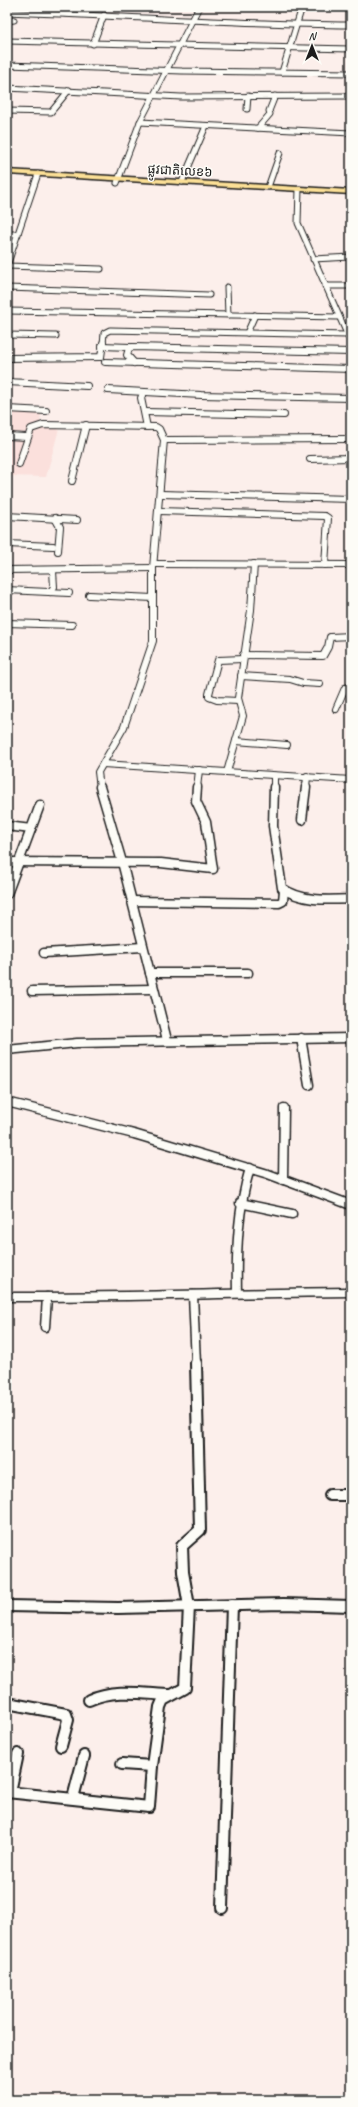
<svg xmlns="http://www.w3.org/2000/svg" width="358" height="2107" viewBox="0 0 358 2107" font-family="Caveat,'Noto Sans Khmer',sans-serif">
<rect width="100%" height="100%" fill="#fcefeb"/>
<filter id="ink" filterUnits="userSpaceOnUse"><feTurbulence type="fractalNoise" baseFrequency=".025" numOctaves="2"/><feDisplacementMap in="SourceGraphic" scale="8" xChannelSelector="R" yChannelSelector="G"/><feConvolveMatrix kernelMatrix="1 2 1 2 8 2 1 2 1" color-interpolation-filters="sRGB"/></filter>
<g filter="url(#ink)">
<path fill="#fbe0dc" d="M7,412L41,413L40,424L60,425L46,477L7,476Z"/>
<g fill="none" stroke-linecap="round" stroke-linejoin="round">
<g stroke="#1c1c1c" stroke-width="7">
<g id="minor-far3">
<path d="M7,12C122,16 236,24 351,25"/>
<path d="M7,21L14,20"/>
<path d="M7,41L351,49"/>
<path d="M93,44L104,15"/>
<path d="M7,65L182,71L351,73"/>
<path d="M282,72L302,7"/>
<path d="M7,88L181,97L351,96"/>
<path d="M247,109L248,96"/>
<path d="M7,111L51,112L69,90"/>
<path d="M140,122L351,133"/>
<path d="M258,128L270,114L269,111L275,96"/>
<path d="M182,182L206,126"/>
<path d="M117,183L140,122L199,7"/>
<path d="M268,187L280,153"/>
<path d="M299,189L298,223L351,343"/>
<path d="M7,234H18"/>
<path d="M313,259L351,257"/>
<path d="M7,266L38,174"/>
<path d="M7,266L101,269"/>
<path d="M325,286H351"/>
<path d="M227,287L228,315"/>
<path d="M7,288L209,295"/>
<path d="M7,311L339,317"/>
<path d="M247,333L255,315"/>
<path d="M7,335L56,336"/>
<path d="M103,344L104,333L110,330L347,335"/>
</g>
</g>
<g stroke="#1c1c1c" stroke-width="8">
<g id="minor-far2">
<path d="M102,346L130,347"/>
<path d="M7,358L101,357L103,343"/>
<path d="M105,362L351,369"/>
<path d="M134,363L127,355L129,348L133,347L351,352"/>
<path d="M7,382L87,386"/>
<path d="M108,390L201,395L351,398"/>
<path d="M143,393L141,398L147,427"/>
<path d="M7,409L46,411"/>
<path d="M145,412L284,415"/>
<path d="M7,436L27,437"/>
<path d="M164,440L351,439"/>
<path d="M310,459L351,458"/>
<path d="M19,464L31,429L43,425L156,427L159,429L164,440L153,568V641L124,727L98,772L100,788"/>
<path d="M72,481L86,425"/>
<path d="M161,494L351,499"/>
<path d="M159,511L325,516L328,518L325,565"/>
<path d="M7,516L77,520"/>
<path d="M55,518L60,527L58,551"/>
<path d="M7,544L53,546"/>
<path d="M154,564L351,565"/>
<path d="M7,570L153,568"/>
<path d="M7,590L69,593"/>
<path d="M50,592L54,587L53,571"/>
<path d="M89,595L153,598"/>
<path d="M7,623L72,625"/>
<path d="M243,655L323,656L328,647L330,637L351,636"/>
<path d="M241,676L290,679L303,683L320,684"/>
<path d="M238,701L217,700L209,697V694L218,660L243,659"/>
<path d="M336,709L345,688L351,687"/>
<path d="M236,741L287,745"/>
<path d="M103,764L351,780"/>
<path d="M227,772L243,716L238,698L251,610L254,564"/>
<path d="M197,788L199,770"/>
<path d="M274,788V776"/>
<path d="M306,788L307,776"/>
</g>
</g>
<g stroke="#1c1c1c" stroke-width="11">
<g id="minor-far1">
<path d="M100,787L122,862L167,1040"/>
<path d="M274,787L273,826L282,888C302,902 328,900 351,899"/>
<path d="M302,820L306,787"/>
<path d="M7,826L31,829"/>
<path d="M7,862L161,863L213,869L206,822L196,801L197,787"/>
<path d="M7,894L40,805"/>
<path d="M132,901L279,903L283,901L284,890"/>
<path d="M44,953L143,947"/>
<path d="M150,973H248"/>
<path d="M32,991L153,989"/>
<path d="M301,1038L309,1085"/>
<path d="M7,1050L77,1043L351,1038"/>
<path d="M7,1102L134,1134L268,1174L351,1205"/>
<path d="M283,1180L284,1108"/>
<path d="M240,1203L292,1214"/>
<path d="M237,1293C236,1250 238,1209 250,1168"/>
<path d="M193,1295L196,1364"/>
<path d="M7,1297C122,1297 236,1293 351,1292"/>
<path d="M45,1327L47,1297"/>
</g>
</g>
<g stroke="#1c1c1c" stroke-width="14">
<g id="minor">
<path d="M330,1495H351"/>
<path d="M7,1606L118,1608L284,1604L351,1606"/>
<path d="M89,1700C115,1688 144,1694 171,1695"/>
<path d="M7,1703L66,1714L68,1720L61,1746"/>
<path d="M122,1764L152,1766"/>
<path d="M7,1792L149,1807L152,1766L160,1707L163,1700L185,1688L189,1606L183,1572L182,1546L200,1530L196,1363"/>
<path d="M10,1792L18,1754"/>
<path d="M73,1798L84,1756"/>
<path d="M222,1908L232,1605"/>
</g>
</g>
<g stroke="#1c1c1c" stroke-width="3">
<path id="highway" d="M7,170L351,190V194L7,174Z"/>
</g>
<use href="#minor-far3" stroke="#fdfcf7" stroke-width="5"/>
<use href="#minor-far2" stroke="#fdfcf7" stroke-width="6"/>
<use href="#minor-far1" stroke="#fdfcf7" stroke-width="8"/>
<use href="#minor" stroke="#fdfcf7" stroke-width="10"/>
<use href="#highway" fill="#fbdf96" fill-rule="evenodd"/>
</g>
</g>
<g text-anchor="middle" stroke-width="3" stroke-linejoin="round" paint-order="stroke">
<g font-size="13" fill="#1c1c1c" stroke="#fdfcf7">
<text transform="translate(180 170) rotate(3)" y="5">ផ្លូវជាតិលេខ៦</text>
</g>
</g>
<rect width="358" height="2107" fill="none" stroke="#fdfcf7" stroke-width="24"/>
<rect x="12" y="12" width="334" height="2083" fill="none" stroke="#1c1c1c" stroke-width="1.5" filter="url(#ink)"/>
<g transform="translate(312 46)" stroke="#fdfcf7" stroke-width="3" paint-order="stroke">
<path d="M0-3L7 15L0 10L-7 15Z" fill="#1c1c1c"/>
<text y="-6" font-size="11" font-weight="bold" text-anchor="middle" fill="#1c1c1c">N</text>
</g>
</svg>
